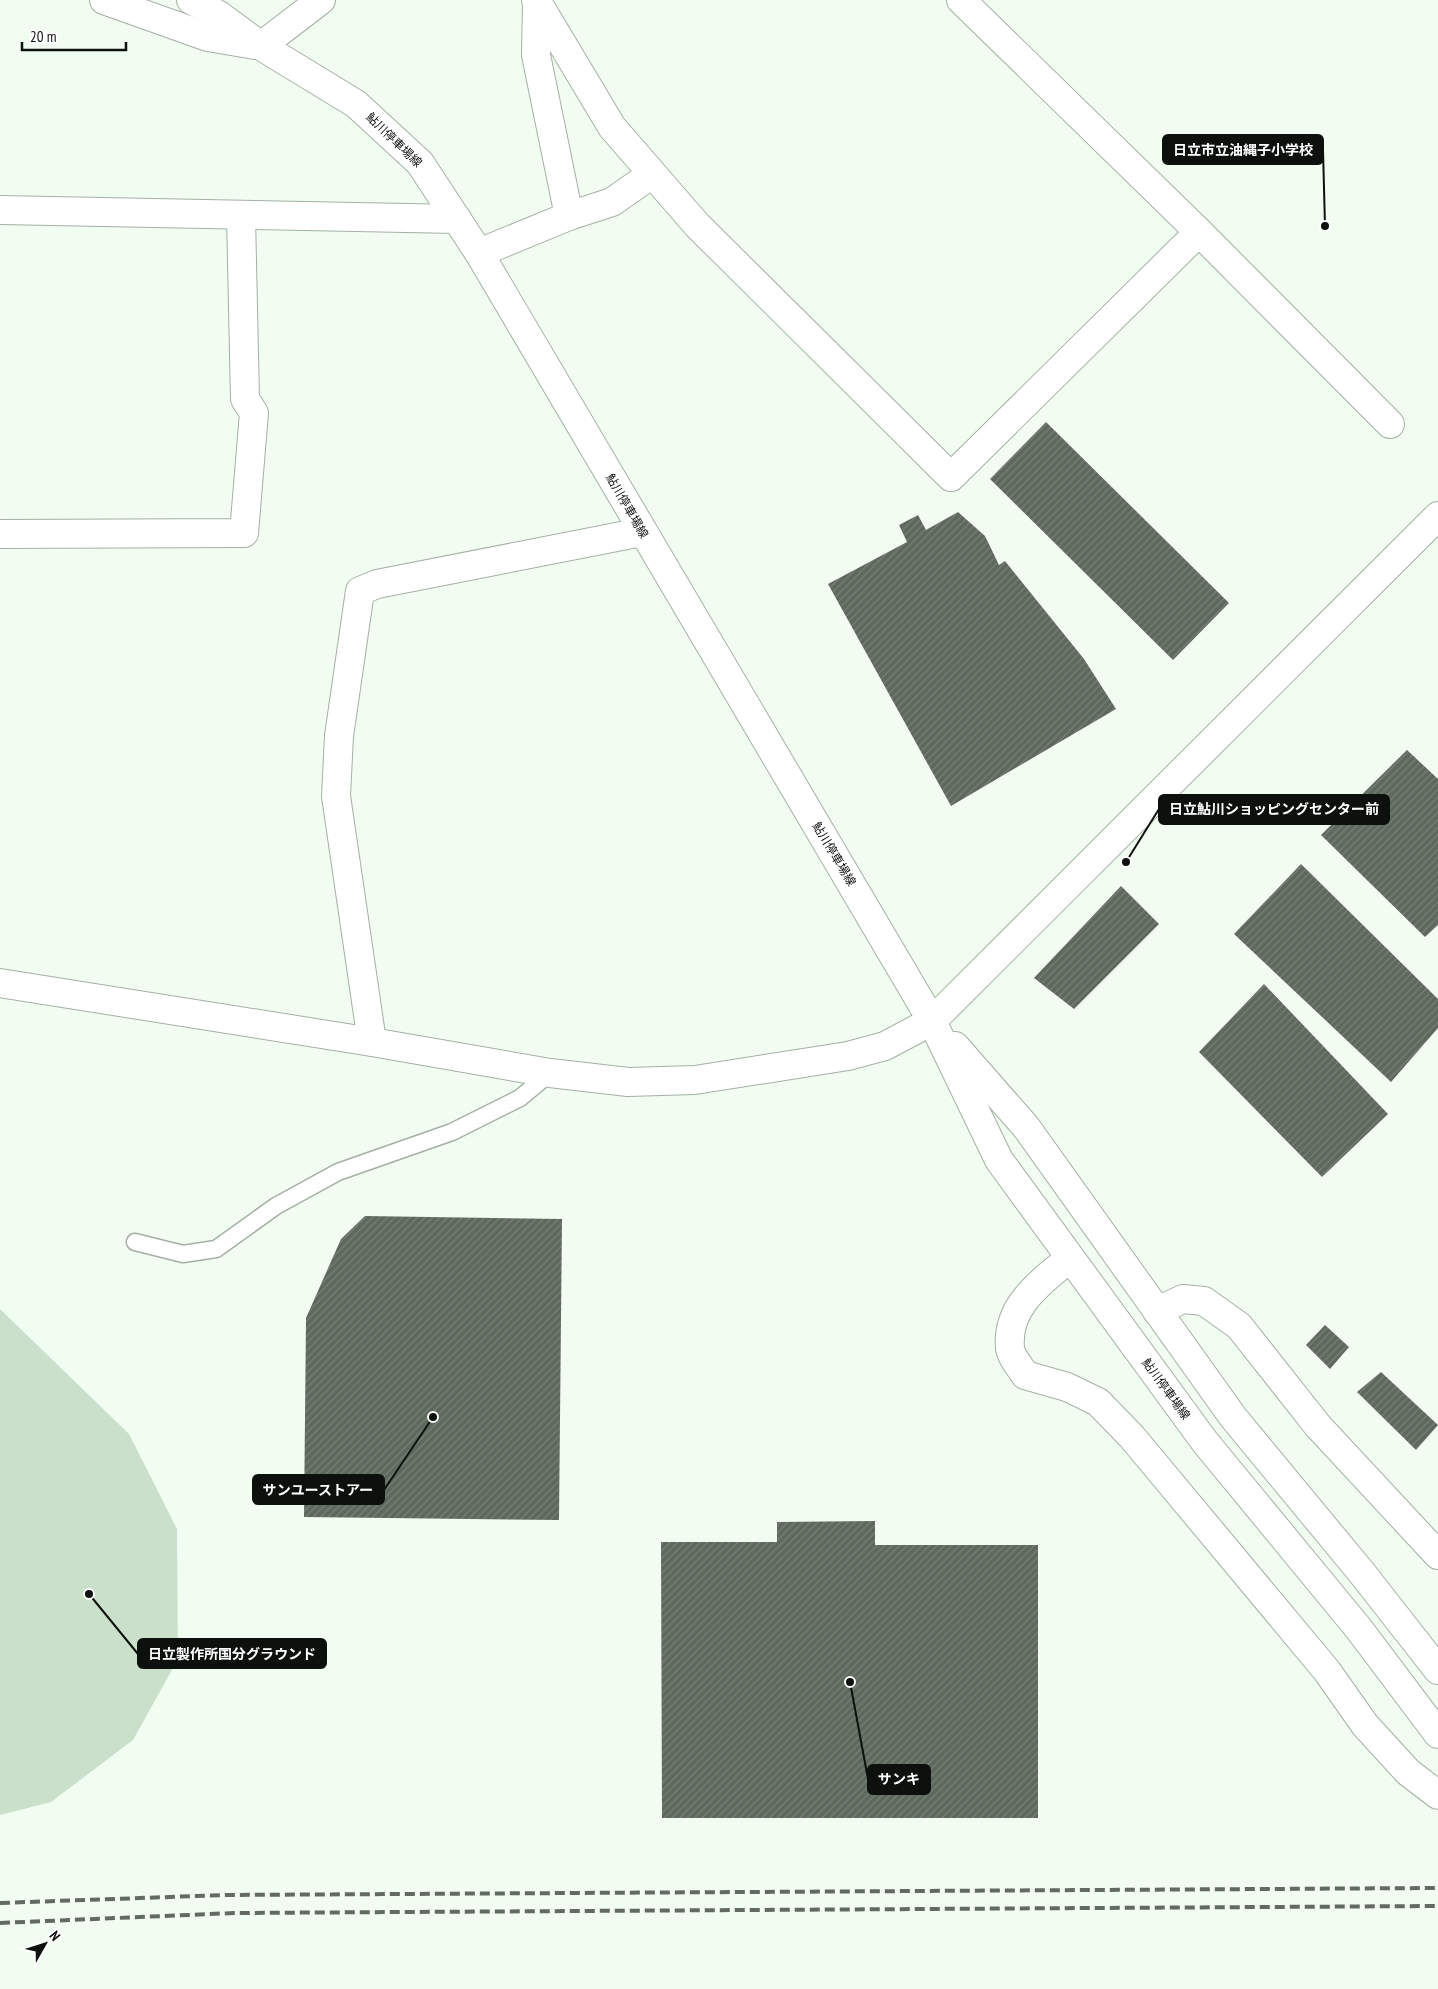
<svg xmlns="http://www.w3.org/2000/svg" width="1438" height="1989" viewBox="0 0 1438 1989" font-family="'PT Sans Narrow','Noto Sans JP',sans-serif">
<defs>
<pattern id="building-hatch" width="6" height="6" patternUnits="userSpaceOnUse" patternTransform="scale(1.25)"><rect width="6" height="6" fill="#5d695d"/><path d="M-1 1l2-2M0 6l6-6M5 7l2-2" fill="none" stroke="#788178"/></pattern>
</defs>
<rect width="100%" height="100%" fill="#f0fdf0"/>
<path fill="#cae0ca" d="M0,1309L129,1434L177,1529L178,1659L133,1740L51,1802L0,1815Z"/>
<g fill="url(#building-hatch)">
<path d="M1046,422L1229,603L1173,660L990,479Z"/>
<path d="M958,512L985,536L999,565L1005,561L1084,659L1116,709L951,806L828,584L907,542L899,525L918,515L926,530Z"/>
<path d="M1407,750L1438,779V925L1425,937L1321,835Z"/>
<path d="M1301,864L1438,999V1028L1391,1082L1234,934Z"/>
<path d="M1121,886L1159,924L1074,1009L1034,978Z"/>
<path d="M1264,984L1388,1114L1322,1177L1199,1052Z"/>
<path d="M365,1216L562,1219L559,1520L304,1517L306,1318L341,1239Z"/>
<path d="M1325,1325L1349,1347L1330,1369L1306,1345Z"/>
<path d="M1381,1372L1438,1425L1416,1450L1357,1392Z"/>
<path d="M875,1521V1545H1038V1818H662L661,1542H777V1522Z"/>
</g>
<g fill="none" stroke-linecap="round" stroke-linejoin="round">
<g stroke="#a4b0a4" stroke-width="19">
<path id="service" d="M135,1242L183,1254L216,1249L276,1206L338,1172L452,1132L520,1098L550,1073"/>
</g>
<g stroke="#a4b0a4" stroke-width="30">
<g id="minor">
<path d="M536,0L612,127L697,225L951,477L1199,232"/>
<path d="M961,0L1199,232L1390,424"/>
<path d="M537,2L536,55L569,216"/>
<path d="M0,210L457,219"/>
<path d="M479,253L569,216L612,202L652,174"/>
<path d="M0,534L244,533L254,413L245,399L241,216"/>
<path d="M372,1042L336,796L339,736L360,591L377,584L642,532"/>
<path d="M1070,1258C1041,1282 1006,1306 1010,1348C1011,1357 1021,1368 1025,1375L1067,1387L1098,1402L1132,1437L1327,1671L1365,1725L1408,1772L1438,1795"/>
</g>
</g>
<g stroke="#a4b0a4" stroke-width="30">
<g id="tertiary">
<path d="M261,46L321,0"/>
<path d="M0,983L372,1042L550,1073L628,1082L695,1080L848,1056L885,1046L932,1021L1438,516"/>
<path d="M1157,1311L1183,1299L1204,1301L1239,1326L1318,1426L1438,1555"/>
</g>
</g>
<g stroke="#a4b0a4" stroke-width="30">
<g id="primary">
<path d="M104,0L208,37L255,45"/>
<path d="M191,0L219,15L261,46L356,104L420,163L479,253L932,1021L999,1160L1205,1442L1359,1629L1438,1734"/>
<path d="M955,1046L1026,1127L1233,1417L1362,1573L1438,1670"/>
</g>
</g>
<use href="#service" stroke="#fff" stroke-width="16"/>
<use href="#minor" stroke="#fff" stroke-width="28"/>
<use href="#tertiary" stroke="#fff" stroke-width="28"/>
<use href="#primary" stroke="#fff" stroke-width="28"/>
<g stroke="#626a62" stroke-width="4" stroke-dasharray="10 5" stroke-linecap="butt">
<path d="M0,1903L225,1895L1438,1888"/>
<path d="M0,1923L234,1913L1438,1906"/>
</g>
</g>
<g text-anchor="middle" stroke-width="4" stroke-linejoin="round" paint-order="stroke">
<g font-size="12" fill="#0d110d" stroke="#fff">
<text transform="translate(394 140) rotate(44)" y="4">鮎川停車場線</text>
<text transform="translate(627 506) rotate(60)" y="4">鮎川停車場線</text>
<text transform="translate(834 854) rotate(59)" y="4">鮎川停車場線</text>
<text transform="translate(1166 1389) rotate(54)" y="4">鮎川停車場線</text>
</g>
</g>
<path fill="none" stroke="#0d110d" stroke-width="2" d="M1325 226L1323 150M1126 862L1159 809M433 1417L384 1490M89 1594L138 1654M850 1682L868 1779"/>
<g fill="#0d110d" stroke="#fff" stroke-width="2">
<circle cx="1325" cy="226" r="5"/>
<circle cx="1126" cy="862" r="5"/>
<circle cx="433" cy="1417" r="5"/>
<circle cx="89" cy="1594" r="5"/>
<circle cx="850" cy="1682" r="5"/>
</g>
<g fill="#0d110d" stroke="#0d110d" stroke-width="2">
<rect x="1163" y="135" width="160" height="29" rx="5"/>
<rect x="1159" y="795" width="230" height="29" rx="5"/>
<rect x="253" y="1475" width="131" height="29" rx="5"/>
<rect x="138" y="1639" width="188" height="29" rx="5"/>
<rect x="868" y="1765" width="62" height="29" rx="5"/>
</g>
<g font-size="14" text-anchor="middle" font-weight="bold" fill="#fff">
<text x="1243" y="155">日立市立油縄子小学校</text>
<text x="1274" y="814">日立鮎川ショッピングセンター前</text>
<text x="318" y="1495">サンユーストアー</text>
<text x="232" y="1659">日立製作所国分グラウンド</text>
<text x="899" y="1784">サンキ</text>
</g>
<g transform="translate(45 1944) rotate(51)" stroke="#ffffff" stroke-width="4" paint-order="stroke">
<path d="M0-4L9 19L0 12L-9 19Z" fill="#0d110d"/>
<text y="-8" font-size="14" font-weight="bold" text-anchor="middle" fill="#0d110d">N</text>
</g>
<path d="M22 42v8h104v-8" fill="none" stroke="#0d110d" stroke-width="2.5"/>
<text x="30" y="42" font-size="15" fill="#0d110d" stroke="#ffffff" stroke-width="4" paint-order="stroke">20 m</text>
</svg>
